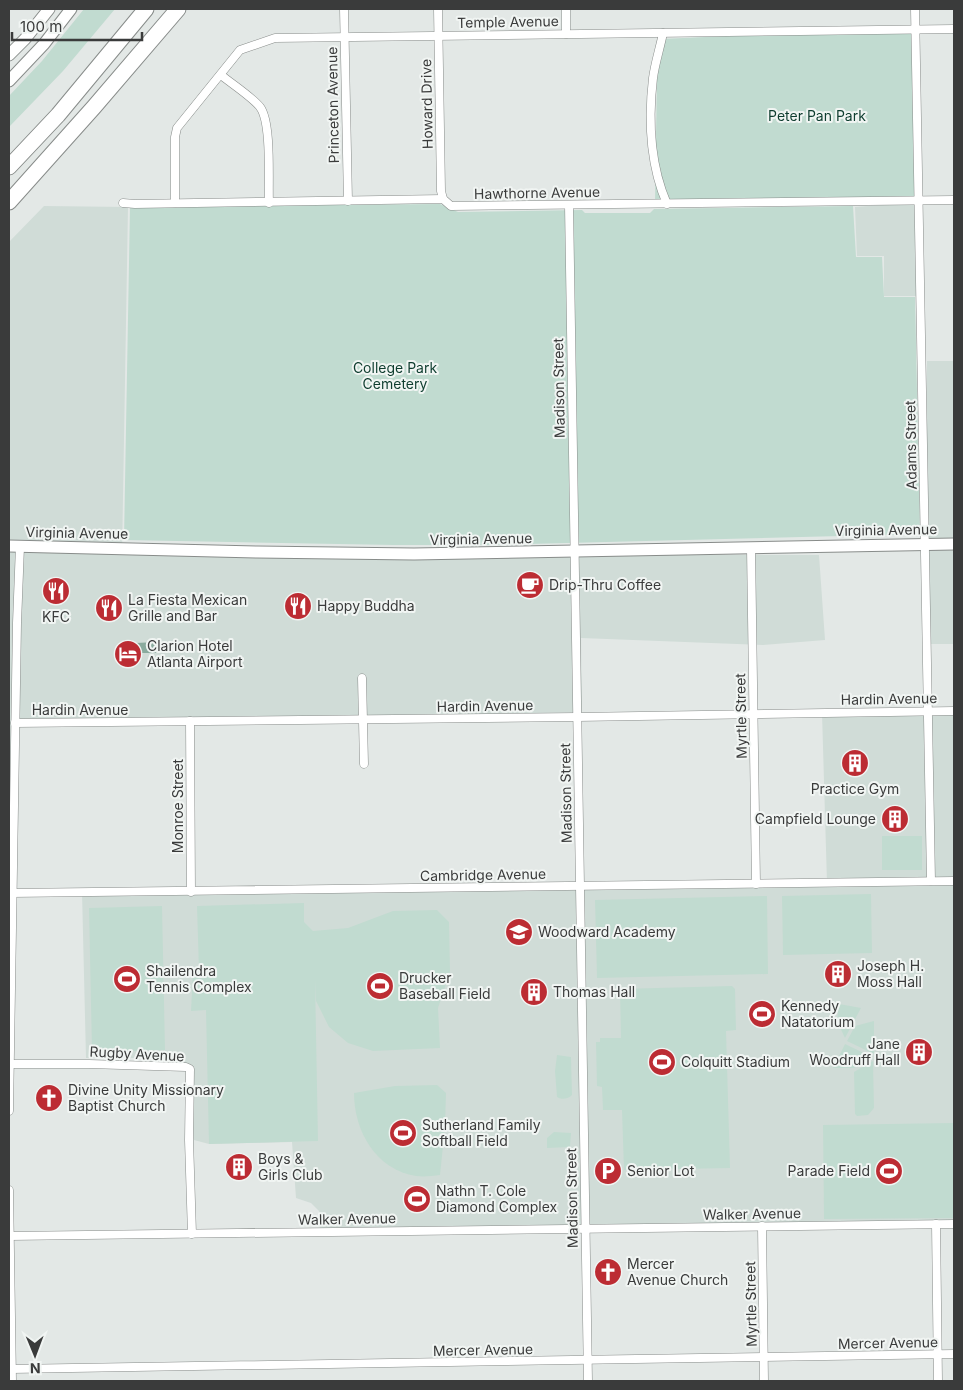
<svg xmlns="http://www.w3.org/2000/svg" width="963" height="1390" viewBox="0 0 963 1390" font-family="Inter,sans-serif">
<rect width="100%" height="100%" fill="#e3e8e6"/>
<g fill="#d0dcd7">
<path d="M922,202L924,296H884V256H857L855,207Z"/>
<path d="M44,206L128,207L122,555H819L825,640L763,645L581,638L582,712L21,723L9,808V242Z"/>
<path d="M927,361H954V644H922V615L927,554Z"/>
<path d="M954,711V1224L320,1232L319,1211L311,1203L296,1198L292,1142L209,1144L194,1140L189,1077L186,1067L168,1058H86L82,892L827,883L822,713Z"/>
</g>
<g fill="#c1dbd0">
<path d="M84,9H115L63,71L9,127V96L42,61Z"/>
<path d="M918,27L922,202L655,203L657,76L662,39Z"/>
<path d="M440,204L458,212L582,210L585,213H650L654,209L853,206L856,257H882L884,297H915L920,534L492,545H394L124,540L130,207Z"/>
<rect x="882" y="836" width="40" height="34"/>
<path d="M871,894L872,953L783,955L782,896Z"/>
<path d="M767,896L768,974L597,978L595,900Z"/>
<path d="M304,903V922L313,931L348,928L393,911L437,910L449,922L450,972L438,1008L440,1048L373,1051L348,1043L329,1027L316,1001L315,979L318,1141L209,1144L206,1010L191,1011L193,972L199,971L197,906Z"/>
<path d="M162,906L165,1050L92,1052L89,908Z"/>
<path d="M732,986L735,989L736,1030L726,1031L730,1168L624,1170L622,1110H603L602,1087L597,1086L596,1042H600V1038H621L620,989Z"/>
<path d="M839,1004L861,1008L845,1038L837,1021Z"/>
<path d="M874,1021V1054L847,1041L855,1026Z"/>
<path d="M845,1044L872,1057L854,1068H833Z"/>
<path d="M557,1055L571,1057L572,1095C569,1099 561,1100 557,1097L555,1071Z"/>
<path d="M873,1061L874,1108L868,1115L857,1116L855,1114L854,1072Z"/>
<path d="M437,1085L446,1093L445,1127L440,1175C432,1176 424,1177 416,1176C376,1170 354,1131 354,1093L395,1086Z"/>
<path d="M954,1123V1218L824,1219L823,1125Z"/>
<path d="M554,1132L571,1133L570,1147L547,1148V1138Z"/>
</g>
<path fill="#8aab9e" d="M156,642V653H136V643Z"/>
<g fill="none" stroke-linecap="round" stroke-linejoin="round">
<g stroke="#888c8a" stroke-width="9">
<g id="street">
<path d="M344,9L348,201"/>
<path d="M438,9L441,191L443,199"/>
<path d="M566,9V34"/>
<path d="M915,9L931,881"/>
<path d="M663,33C660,48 655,63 653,78C648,121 650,165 667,204"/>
<path d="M221,75C232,84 252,97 260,107C272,123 268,181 269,203"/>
<path d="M123,203L135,204L443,199L451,206L954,200"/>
<path d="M175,203V137L177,128L240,50L275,38L954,29"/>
<path d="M569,205L588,1381"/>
<path d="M751,548L756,884"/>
<path d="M362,678L364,764"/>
<path d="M190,721L191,892"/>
<path d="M15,723L577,717L954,711"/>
<path d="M11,893L954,881"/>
<path d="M9,1064H89L186,1067L190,1069L189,1140L192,1234"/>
<path d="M9,1111L17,623L20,546"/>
<path d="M9,1190L12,1381"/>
<path d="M936,1224L938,1381"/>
<path d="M762,1226L764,1381"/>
<path d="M10,1236L954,1224"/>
<path d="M11,1369L954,1354"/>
</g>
</g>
<g stroke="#888c8a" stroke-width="13">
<g id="secondary">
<path d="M9,55L25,39L49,9"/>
<path d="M9,81L44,44L71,9"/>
<path d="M9,546L257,552L414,554L954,544"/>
</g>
</g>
<g stroke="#888c8a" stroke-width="17">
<g id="highway">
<path d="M9,167L58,115L146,9"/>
<path d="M9,202L94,107L178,9"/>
</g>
</g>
<use href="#street" stroke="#fff" stroke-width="8"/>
<use href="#secondary" stroke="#fff" stroke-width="11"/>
<use href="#highway" stroke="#fff" stroke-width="15"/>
</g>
<defs>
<g id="cafe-disc" transform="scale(1.4375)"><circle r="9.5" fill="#bc2c33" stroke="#f1f5f3"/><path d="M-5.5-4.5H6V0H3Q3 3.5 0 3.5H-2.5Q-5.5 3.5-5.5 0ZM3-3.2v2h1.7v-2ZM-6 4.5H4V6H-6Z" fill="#fff"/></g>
<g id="restaurant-disc" transform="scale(1.4375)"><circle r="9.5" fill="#bc2c33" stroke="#f1f5f3"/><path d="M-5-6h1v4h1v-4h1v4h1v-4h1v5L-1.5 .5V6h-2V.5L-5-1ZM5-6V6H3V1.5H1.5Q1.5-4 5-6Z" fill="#fff"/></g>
<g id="hotel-disc" transform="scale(1.4375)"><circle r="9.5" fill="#bc2c33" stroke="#f1f5f3"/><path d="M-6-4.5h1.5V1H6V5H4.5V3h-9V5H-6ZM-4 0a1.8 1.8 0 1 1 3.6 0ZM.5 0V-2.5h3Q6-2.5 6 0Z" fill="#fff"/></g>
<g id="building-disc" transform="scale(1.4375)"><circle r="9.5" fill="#bc2c33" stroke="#f1f5f3"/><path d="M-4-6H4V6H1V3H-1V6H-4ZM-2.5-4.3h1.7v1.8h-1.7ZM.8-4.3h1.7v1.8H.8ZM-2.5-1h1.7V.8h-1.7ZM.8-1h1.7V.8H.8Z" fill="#fff"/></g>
<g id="school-disc" transform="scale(1.4375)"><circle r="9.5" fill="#bc2c33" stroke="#f1f5f3"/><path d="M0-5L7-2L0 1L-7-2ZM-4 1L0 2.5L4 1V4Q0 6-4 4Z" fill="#fff"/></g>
<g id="stadium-disc" transform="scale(1.4375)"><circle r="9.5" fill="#bc2c33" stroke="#f1f5f3"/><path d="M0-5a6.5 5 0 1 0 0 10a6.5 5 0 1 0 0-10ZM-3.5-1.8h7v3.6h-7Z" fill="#fff"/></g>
<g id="church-disc" transform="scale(1.4375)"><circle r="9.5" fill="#bc2c33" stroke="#f1f5f3"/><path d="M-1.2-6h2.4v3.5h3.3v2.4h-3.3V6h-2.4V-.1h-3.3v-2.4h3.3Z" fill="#fff"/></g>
<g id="parking-disc" transform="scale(1.4375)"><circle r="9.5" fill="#bc2c33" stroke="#f1f5f3"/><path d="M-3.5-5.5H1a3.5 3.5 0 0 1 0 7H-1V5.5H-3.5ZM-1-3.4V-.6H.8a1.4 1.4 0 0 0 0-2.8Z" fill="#fff"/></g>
</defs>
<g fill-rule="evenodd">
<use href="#cafe-disc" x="530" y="585"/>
<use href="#restaurant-disc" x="56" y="591"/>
<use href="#restaurant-disc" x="298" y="606"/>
<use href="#restaurant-disc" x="109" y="608"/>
<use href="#hotel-disc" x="128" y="654"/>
<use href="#building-disc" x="855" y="763"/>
<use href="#building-disc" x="895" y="819"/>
<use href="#school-disc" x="519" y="932"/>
<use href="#building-disc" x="838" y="974"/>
<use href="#stadium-disc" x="127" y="979"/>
<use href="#stadium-disc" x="380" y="986"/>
<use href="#building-disc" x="534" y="992"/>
<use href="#stadium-disc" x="762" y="1014"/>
<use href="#building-disc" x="919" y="1052"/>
<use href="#stadium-disc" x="662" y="1062"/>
<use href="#church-disc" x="49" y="1098"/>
<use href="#stadium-disc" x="403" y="1133"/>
<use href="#building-disc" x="239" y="1167"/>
<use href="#parking-disc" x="608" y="1171"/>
<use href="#stadium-disc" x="889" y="1171"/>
<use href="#stadium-disc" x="417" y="1199"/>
<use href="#church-disc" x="608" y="1272"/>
</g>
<g text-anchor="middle" stroke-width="4" stroke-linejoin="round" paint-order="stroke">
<g font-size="14" fill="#3a3b3b" stroke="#f1f5f3">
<text transform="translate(508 22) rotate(-1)" y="5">Temple Avenue</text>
<text transform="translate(427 104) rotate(-91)" y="5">Howard Drive</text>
<text transform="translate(333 105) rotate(-91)" y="5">Princeton Avenue</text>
<text transform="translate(537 193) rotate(-1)" y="5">Hawthorne Avenue</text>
<text transform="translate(559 388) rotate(-91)" y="5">Madison Street</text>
<text transform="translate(911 445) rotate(-91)" y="5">Adams Street</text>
<text transform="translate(886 530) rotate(-1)" y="5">Virginia Avenue</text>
<text transform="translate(77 533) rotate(1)" y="5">Virginia Avenue</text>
<text transform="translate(481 539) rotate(-1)" y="5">Virginia Avenue</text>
<text transform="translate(889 699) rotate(-1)" y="5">Hardin Avenue</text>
<text transform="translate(485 706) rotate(-1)" y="5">Hardin Avenue</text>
<text x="80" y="715">Hardin Avenue</text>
<text transform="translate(741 716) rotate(-91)" y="5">Myrtle Street</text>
<text transform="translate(566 793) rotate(-91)" y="5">Madison Street</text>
<text transform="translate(178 806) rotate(-90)" y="5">Monroe Street</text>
<text transform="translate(483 875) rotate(-1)" y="5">Cambridge Avenue</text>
<text transform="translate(137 1054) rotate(3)" y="5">Rugby Avenue</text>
<text transform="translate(572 1198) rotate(-91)" y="5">Madison Street</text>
<text transform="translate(752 1214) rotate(-1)" y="5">Walker Avenue</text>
<text transform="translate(347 1219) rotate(-1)" y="5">Walker Avenue</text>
<text transform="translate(751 1304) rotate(-91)" y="5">Myrtle Street</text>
<text transform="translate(888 1343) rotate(-1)" y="5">Mercer Avenue</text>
<text transform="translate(483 1350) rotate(-1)" y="5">Mercer Avenue</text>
</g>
<g font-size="14" fill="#0e3d2f" stroke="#f1f5f3">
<text x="817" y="121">Peter Pan Park</text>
<text x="395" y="373">College Park<tspan x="395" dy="16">Cemetery</tspan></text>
</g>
<g font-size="14" fill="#3a3b3b" stroke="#f1f5f3" text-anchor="start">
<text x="549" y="590">Drip-Thru Coffee</text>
<text x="128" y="605">La Fiesta Mexican<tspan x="128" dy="16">Grille and Bar</tspan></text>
<text x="317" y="611">Happy Buddha</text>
<text x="56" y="622" text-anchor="middle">KFC</text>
<text x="147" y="651">Clarion Hotel<tspan x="147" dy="16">Atlanta Airport</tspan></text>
<text x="855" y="794" text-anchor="middle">Practice Gym</text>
<text x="876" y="824" text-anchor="end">Campfield Lounge</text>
<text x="538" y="937">Woodward Academy</text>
<text x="857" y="971">Joseph H.<tspan x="857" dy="16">Moss Hall</tspan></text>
<text x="146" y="976">Shailendra<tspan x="146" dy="16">Tennis Complex</tspan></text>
<text x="399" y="983">Drucker<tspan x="399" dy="16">Baseball Field</tspan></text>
<text x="553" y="997">Thomas Hall</text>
<text x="781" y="1011">Kennedy<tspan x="781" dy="16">Natatorium</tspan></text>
<text x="900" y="1049" text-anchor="end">Jane<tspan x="900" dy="16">Woodruff Hall</tspan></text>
<text x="681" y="1067">Colquitt Stadium</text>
<text x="68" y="1095">Divine Unity Missionary<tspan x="68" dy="16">Baptist Church</tspan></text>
<text x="422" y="1130">Sutherland Family<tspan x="422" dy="16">Softball Field</tspan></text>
<text x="258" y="1164">Boys &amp;<tspan x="258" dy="16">Girls Club</tspan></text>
<text x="627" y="1176">Senior Lot</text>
<text x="870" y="1176" text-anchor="end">Parade Field</text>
<text x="436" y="1196">Nathn T. Cole<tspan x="436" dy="16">Diamond Complex</tspan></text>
<text x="627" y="1269">Mercer<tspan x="627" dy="16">Avenue Church</tspan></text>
</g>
</g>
<rect width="963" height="1390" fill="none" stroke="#3a3b3b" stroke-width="20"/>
<g transform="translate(35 1355) rotate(179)" stroke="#f1f5f3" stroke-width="4" paint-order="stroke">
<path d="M0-4L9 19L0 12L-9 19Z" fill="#3a3b3b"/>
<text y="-8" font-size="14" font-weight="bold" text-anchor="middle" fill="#3a3b3b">N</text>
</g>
<path d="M12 32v8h130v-8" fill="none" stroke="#3a3b3b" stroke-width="2.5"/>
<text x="20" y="32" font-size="15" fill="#3a3b3b" stroke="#f1f5f3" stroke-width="4" paint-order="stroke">100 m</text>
</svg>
